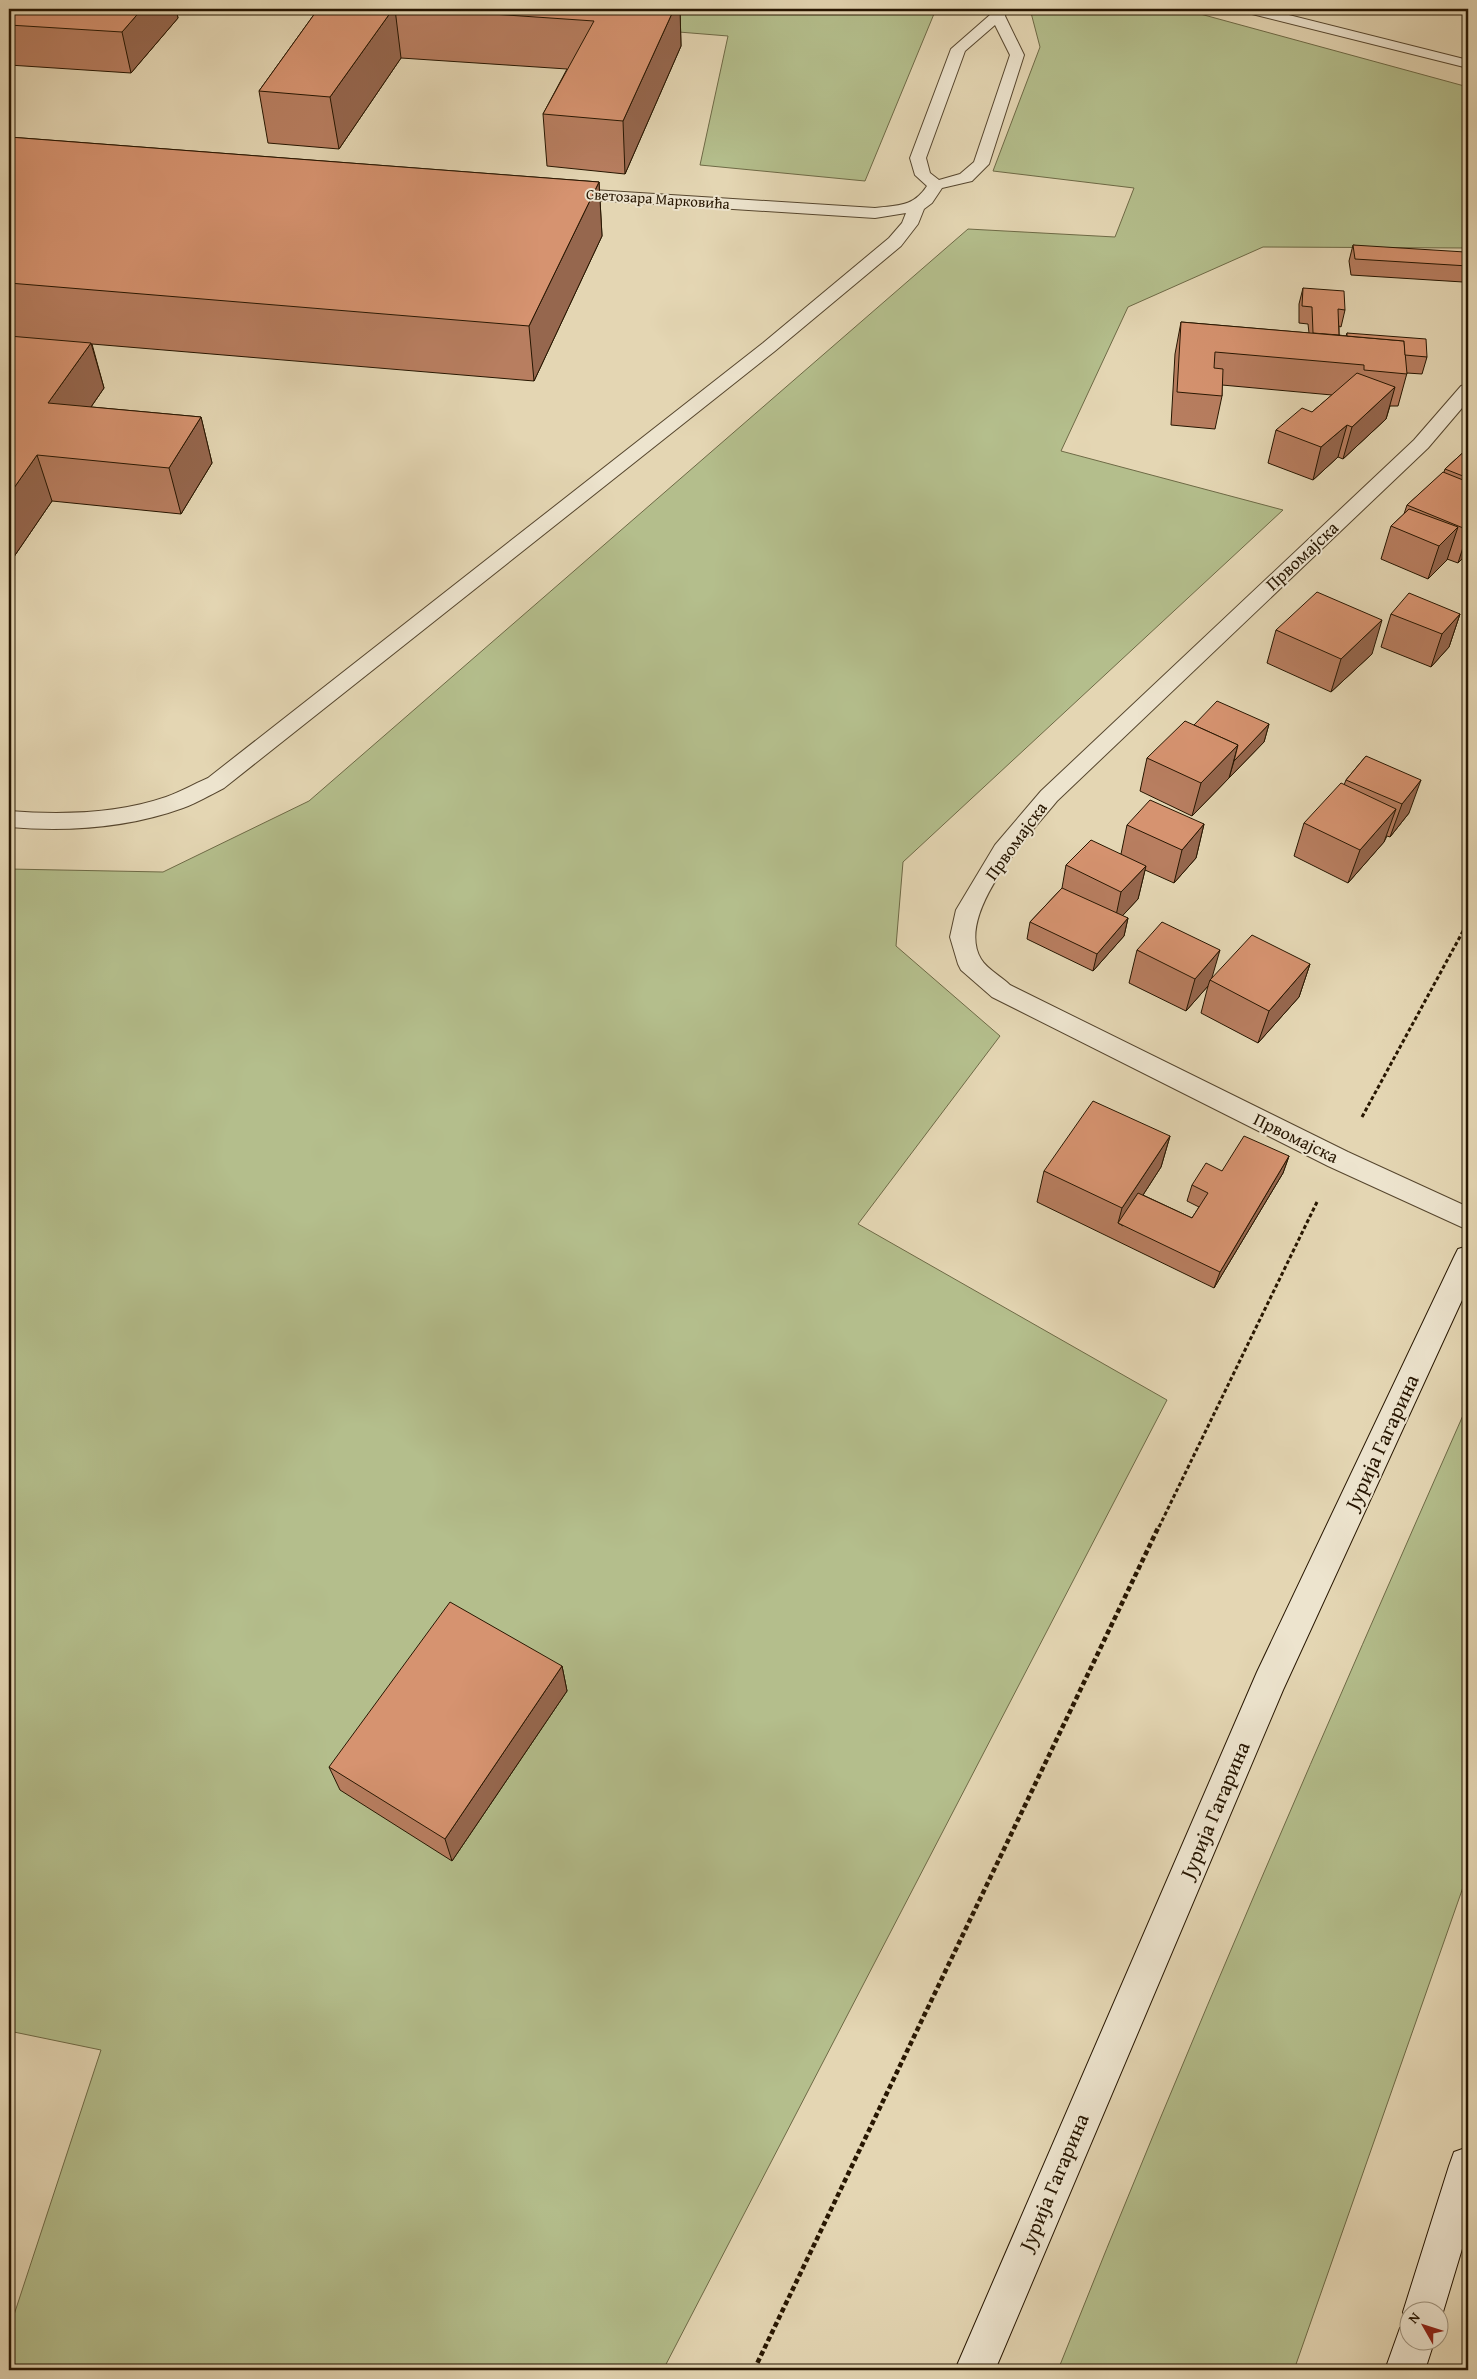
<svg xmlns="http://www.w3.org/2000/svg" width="1477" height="2379" viewBox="0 0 1477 2379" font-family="'Gentium Book Plus',serif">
<rect width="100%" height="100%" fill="#e4d6b3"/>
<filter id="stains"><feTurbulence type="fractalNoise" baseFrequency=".004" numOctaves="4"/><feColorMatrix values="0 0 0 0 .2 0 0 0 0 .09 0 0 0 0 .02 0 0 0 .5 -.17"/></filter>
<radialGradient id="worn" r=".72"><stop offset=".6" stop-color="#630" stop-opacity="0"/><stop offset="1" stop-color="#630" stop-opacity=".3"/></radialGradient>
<g fill="#b4be8c" stroke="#6e6a46">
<path d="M395,9H936L865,181L700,165L728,36Z"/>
<path d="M1030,9H1182L1468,87V248L1263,247L1128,307L1061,451L1283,510L903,862L896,946L1000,1036L858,1224L1167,1400L663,2370H9V2330L101,2050L9,2031V869L163,872L309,801L968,229L1115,237L1134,188L993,171L1040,47Z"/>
<path d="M1468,1404V1873L1294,2370H1058C1187,2045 1327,1724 1468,1404Z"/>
</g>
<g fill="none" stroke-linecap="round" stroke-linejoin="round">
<g stroke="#56462e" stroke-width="2">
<g id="lane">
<path d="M993,9H1007L1005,16L1024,55L989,164L972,181L942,188L932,203L924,209L918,224L901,246L775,351L224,788C210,795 197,803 183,808C128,828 66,832 9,827V811C60,815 117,814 166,797C180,792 194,784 208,778L763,343L889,238L902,223L906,213L875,218L562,198L556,196L554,193L556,190L562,188L875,208C899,205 913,207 927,186L915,175L910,158L951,49L991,14ZM995,25L1010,55L974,162L960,174L939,180L930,173L926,158L965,51Z"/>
<path d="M1242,9H1265L1468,60V68L1244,12Z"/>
</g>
</g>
<g stroke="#56462e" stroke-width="2">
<path id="street" d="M1468,384V401L1428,448L1057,801C1030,834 954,914 981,959C987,969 1002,977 1010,985L1348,1152L1468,1207V1230L1328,1166L992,997L961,970L958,964L950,937L956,910L995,845L1041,791L1414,440L1461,386Z"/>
</g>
<g stroke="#271601" stroke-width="2">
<g id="secondary">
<path d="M1468,1246V1287L1283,1690L995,2370H955L1257,1672L1454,1257L1458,1249Z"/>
<path d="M1468,2147V2229L1443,2312L1440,2321V2312H1410V2342H1434L1425,2370H1385L1400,2328L1408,2324L1403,2312L1449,2166L1454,2152Z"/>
</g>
</g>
<g stroke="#271601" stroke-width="3" stroke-dasharray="4 2.5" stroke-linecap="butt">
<path d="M1362,1117L1468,922"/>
<path d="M1159,1527L1317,1202"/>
</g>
<path stroke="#271601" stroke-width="4.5" stroke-dasharray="5 3" stroke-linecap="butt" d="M754,2370L1159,1526"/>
<use href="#lane" fill="#ede4ce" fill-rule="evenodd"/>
<use href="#street" fill="#ede4ce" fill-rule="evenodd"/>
<use href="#secondary" fill="#ede4ce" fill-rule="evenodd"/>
</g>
<g fill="#b87e60" stroke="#271601">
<path d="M9,9H176L178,18L131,73L9,65Z"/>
<path d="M318,9H680L681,46L625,174L547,166L543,114L567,69L401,58L339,149L268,143L259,91Z"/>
<path d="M9,137L599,182L602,236L534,381L92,344L104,388L91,407L201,417L212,463L181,514L52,501L9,564Z"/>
<path d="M1353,245L1468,266L1463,282L1351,275L1349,261Z"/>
<path d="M1303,288L1345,310L1341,327L1339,326V335L1346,336L1347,333L1427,357L1422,374L1407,373L1398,406H1390L1386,419L1343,459L1338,457L1313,480L1268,463L1276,430L1312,412L1332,395L1222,385V396L1215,429L1171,425L1175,354L1181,322L1309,333L1308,324L1299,323V304Z"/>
<path d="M1468,448V553L1458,563L1447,559V560L1428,579L1381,559L1391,526L1404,514L1407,505L1444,472L1445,469Z"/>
<path d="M1391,614H1460L1449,647L1431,667L1381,647Z"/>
<path d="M1276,630L1372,654L1331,692L1267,663Z"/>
<path d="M1269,724L1264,742L1192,816L1140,791L1147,758L1194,725Z"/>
<path d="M1366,756L1409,813L1390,837L1387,836L1384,842L1348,883L1294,856L1304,823L1344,785L1346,780Z"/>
<path d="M1204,824L1196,858L1174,883L1145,870L1138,899L1122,916L1128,918L1124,936L1093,971L1027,939L1030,922L1062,888L1066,865L1121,854L1127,825Z"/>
<path d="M1137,950L1212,978L1310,964L1299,997L1258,1043L1201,1013L1208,986L1186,1011L1129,983Z"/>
<path d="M1170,1136L1161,1167L1143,1195L1192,1218L1199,1207L1187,1201L1192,1185L1222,1171L1289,1156L1283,1173L1214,1288L1037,1202L1044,1171Z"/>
<path d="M562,1666L567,1691L452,1861L340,1790L329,1767Z"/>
</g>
<g fill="#96674e" stroke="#271601">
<path d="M142,9H176L178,18L131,73L122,32Z"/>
<path d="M393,9H395L401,58L339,149L330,97Z"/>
<path d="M674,9H680L681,46L625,174L623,121Z"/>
<path d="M599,182L602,236L534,381L529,326Z"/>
<path d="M91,343L104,388L62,449L48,403Z"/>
<path d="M1395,387L1386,419L1343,459L1352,427Z"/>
<path d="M201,417L212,463L181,514L169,468Z"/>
<path d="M1347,425L1338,457L1313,480L1321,447Z"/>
<path d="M37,455L52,501L9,564V495Z"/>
<path d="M1458,527L1447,560L1428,579L1439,546Z"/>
<path d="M1468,532V553L1458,563Z"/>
<path d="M1460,614L1449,647L1431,667L1442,634Z"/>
<path d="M1382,620L1372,654L1331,692L1341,659Z"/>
<path d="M1269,724L1264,742L1229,778L1234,761Z"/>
<path d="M1238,745L1229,778L1192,816L1201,783Z"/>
<path d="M1421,780L1409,813L1390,837L1402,804Z"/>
<path d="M1396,809L1384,842L1348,883L1360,850Z"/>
<path d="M1204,824L1196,858L1174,883L1182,850Z"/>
<path d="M1146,866L1138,899L1114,925L1121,892Z"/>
<path d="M1128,918L1124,936L1093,971L1097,954Z"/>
<path d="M1220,950L1211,981L1210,980L1208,986L1186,1011L1195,979Z"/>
<path d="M1310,964L1299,997L1258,1043L1269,1011Z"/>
<path d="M1170,1136L1161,1167L1123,1226L1118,1223L1122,1208Z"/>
<path d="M1289,1156L1283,1173L1214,1288L1220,1272Z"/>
<path d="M562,1666L567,1691L452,1861L445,1839Z"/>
</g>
<g fill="#d69370" stroke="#271601">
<path d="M9,9H142L122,32L9,25Z"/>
<path d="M318,9H393L330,97L259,91Z"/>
<path d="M419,9H674L623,121L543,114L594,21Z"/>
<path d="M9,137L599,182L529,326L9,283Z"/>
<path d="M1353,245L1465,252L1468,266L1355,259Z"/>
<path d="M1303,288L1344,291L1345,310L1338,309L1339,335L1313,333L1312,307L1302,306Z"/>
<path d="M1181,322L1404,341L1407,374L1364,370V365L1215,352L1214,368L1223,369L1222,396L1177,392Z"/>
<path d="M1347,333L1426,339L1427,357L1405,355L1404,341L1347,336Z"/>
<path d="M9,336L91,343L48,403L201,417L169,468L37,455L9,495Z"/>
<path d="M1357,373L1395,387L1352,427L1347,425L1321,447L1276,430L1302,408L1312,412Z"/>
<path d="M1468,448V478L1445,469Z"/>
<path d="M1443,472L1468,482V530L1407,505Z"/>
<path d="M1409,509L1458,527L1439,546L1391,526Z"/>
<path d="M1317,592L1382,620L1341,659L1276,630Z"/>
<path d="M1409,593L1460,614L1442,634L1391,614Z"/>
<path d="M1217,701L1269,724L1234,761L1238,745L1194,725Z"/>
<path d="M1185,721L1238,745L1201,783L1147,758Z"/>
<path d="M1366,756L1421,780L1402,804L1346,780Z"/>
<path d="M1341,783L1396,809L1360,850L1304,823Z"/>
<path d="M1150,800L1204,824L1182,850L1127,825Z"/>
<path d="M1091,840L1146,866L1121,892L1066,865Z"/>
<path d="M1062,888L1128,918L1097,954L1030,922Z"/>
<path d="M1162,922L1220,950L1195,979L1137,950Z"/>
<path d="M1252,935L1310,964L1269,1011L1210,980Z"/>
<path d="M1093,1101L1170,1136L1122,1208L1044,1171Z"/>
<path d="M1244,1136L1289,1156L1220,1272L1118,1223L1138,1193L1192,1218L1208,1193L1192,1185L1206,1163L1222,1171Z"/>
<path d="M450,1602L562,1666L445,1839L329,1767Z"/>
</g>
<g text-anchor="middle" stroke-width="4" stroke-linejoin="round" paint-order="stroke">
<g font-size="15" fill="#271601" stroke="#ede4ce">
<text transform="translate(658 199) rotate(4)" y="5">Светозара Марковића</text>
</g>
<g font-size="18" fill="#271601" stroke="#ede4ce">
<text transform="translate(1302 556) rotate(-43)" y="6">Првомајска</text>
<text transform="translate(1016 841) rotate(-54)" y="6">Првомајска</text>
<text transform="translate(1296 1138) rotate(26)" y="6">Првомајска</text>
</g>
<g font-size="21" fill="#271601" stroke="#ede4ce">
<text transform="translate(1382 1442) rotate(-65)" y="7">Јурија Гагарина</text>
<text transform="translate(1215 1810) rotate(-67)" y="7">Јурија Гагарина</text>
<text transform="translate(1054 2182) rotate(-67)" y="7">Јурија Гагарина</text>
</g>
</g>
<rect width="1477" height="2379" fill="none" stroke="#e4d6b3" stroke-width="30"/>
<rect x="10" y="10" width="1457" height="2359" fill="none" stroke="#271601" stroke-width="2.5"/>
<rect x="15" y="15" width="1447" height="2349" fill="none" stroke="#271601"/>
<g transform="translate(1424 2326) rotate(309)"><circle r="24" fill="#ede4ce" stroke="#9e927c"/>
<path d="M0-4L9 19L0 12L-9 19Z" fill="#8f2418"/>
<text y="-8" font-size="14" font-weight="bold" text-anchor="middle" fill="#271601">N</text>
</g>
<rect width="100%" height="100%" filter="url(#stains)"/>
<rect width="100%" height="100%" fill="url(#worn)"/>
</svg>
